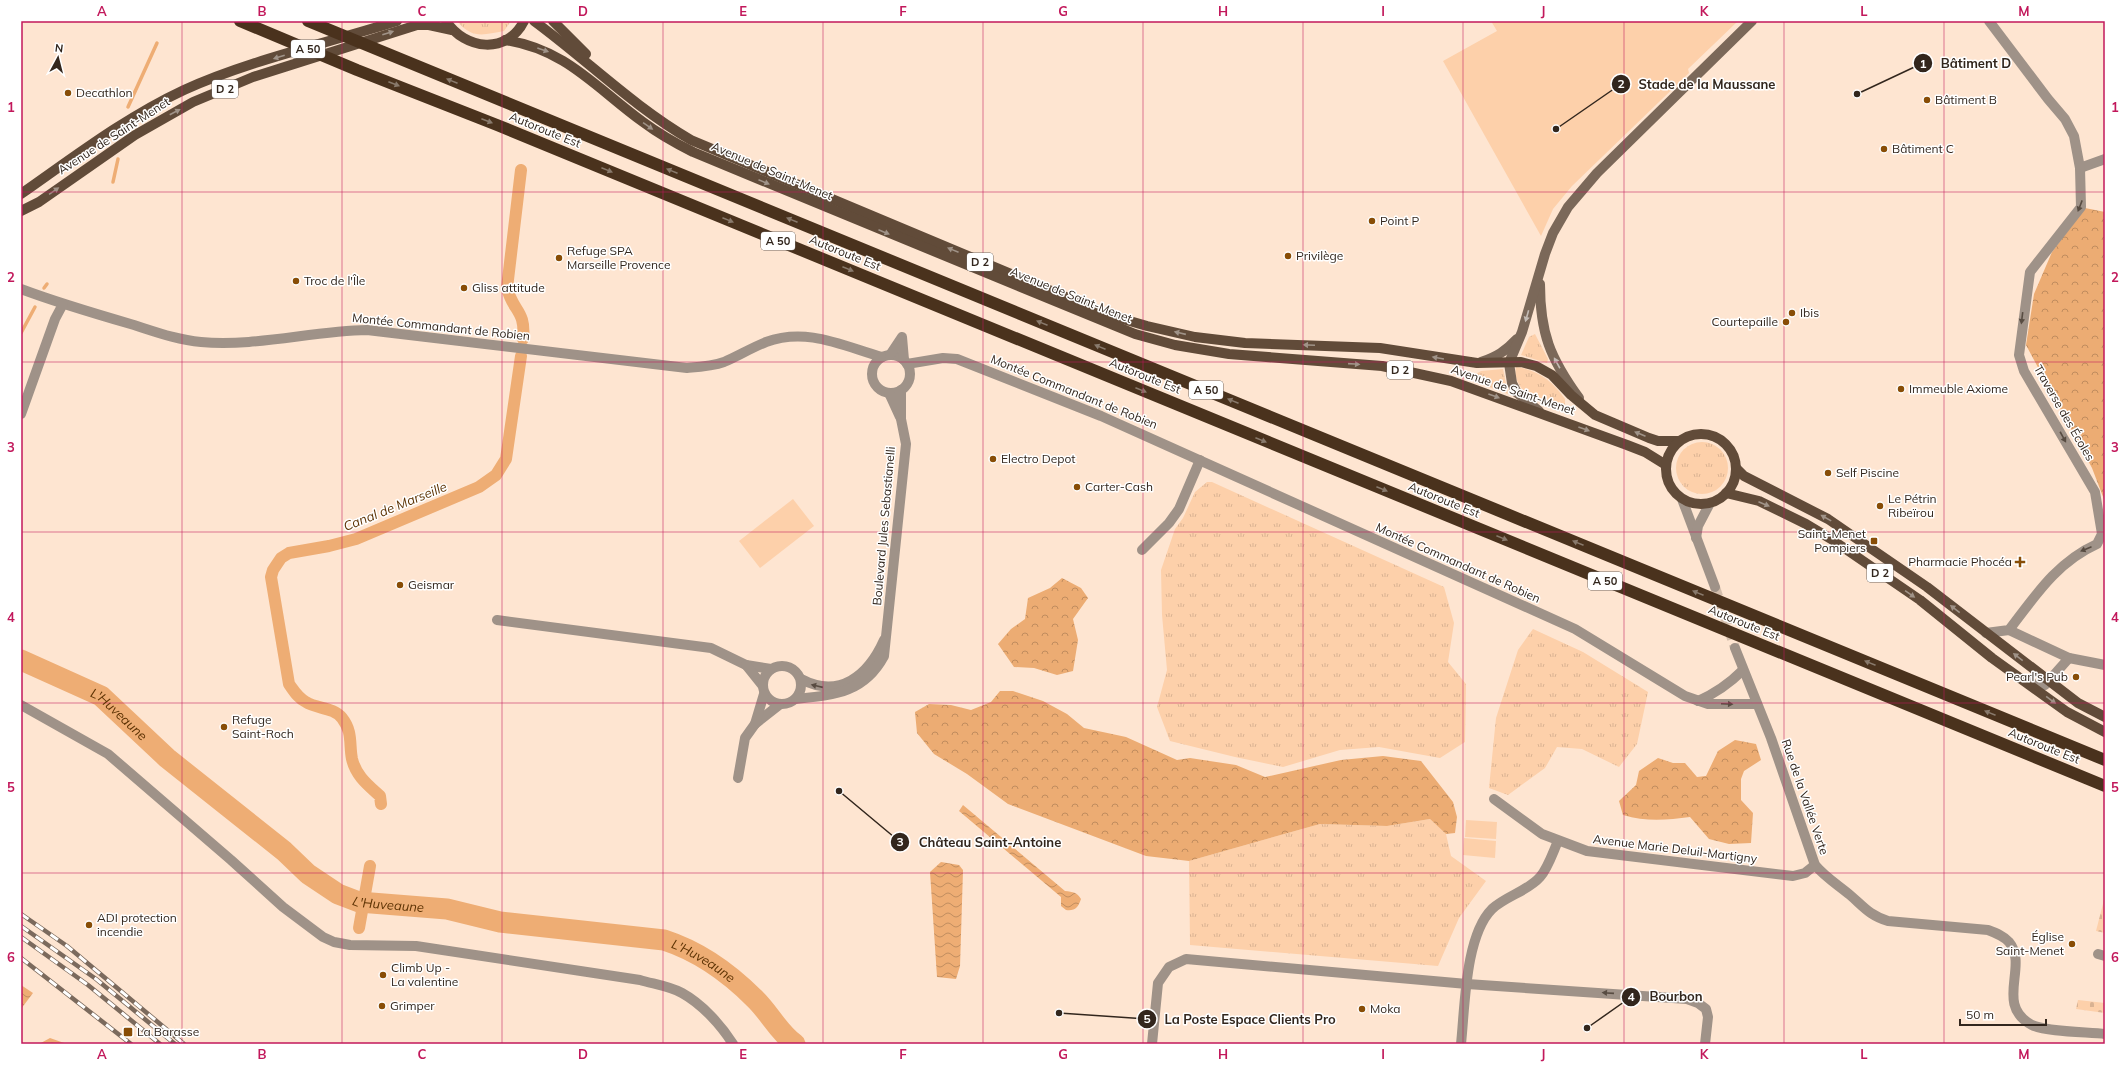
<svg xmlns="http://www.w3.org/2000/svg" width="2126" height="1065" viewBox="0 0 2126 1065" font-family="Mulish,sans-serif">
<defs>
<pattern id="grass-tufts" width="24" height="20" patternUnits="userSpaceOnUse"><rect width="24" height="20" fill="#fdd0aa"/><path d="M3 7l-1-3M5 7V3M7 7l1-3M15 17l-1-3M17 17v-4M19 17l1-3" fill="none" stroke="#d9b292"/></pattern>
<pattern id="forest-crowns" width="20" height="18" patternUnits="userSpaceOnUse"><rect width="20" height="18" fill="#ecac73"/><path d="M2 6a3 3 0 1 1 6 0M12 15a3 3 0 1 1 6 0" fill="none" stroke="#c08c5e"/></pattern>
<pattern id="cemetery-stones" width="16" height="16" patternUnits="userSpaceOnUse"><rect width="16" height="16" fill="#fdd0aa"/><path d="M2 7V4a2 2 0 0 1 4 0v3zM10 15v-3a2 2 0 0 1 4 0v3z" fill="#d9b292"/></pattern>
<pattern id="water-waves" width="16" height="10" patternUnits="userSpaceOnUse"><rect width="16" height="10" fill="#eead74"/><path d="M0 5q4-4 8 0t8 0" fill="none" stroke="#c18d5f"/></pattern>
</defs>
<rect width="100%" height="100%" fill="#fee5d1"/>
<g fill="url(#grass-tufts)">
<path d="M457,21H511L504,31C483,35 472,39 457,21Z"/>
<path d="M1535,334L1548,359L1547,363L1521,355L1529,337Z"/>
<path d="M1516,367C1539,370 1552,381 1565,399V405L1560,407C1541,406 1511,390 1516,367Z"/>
<path d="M1503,369L1508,394L1478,383L1476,374L1481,371Z"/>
<circle cx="1702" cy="468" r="26"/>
<path d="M1207,482H1212L1444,587L1454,623L1448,662L1466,684L1465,742L1440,758L1379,747L1340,750L1283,767L1235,757L1170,741L1157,707L1167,670L1162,615L1161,570L1175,529L1183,518L1195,492Z"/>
<path d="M1533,629L1583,652L1648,692L1637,744L1619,767L1582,749L1557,747L1545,768L1508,795L1489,788L1496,718L1518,650Z"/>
<path d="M1430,819L1446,834L1451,856L1486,881L1459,918L1438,966L1190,945L1189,861L1320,824L1387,826Z"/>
</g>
<g fill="url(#forest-crowns)">
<path d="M2085,208L2105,212V502L2092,468L2026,345L2034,294L2052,252Z"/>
<path d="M1062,578L1081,588L1088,598L1073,619L1078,640L1073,671L1057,675L1034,668L1014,667L998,644L1011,629L1025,619L1028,598L1050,588Z"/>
<path d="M1000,691H1013L1043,701L1067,714L1084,728L1126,737L1177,760L1190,758L1236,765L1265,777L1341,760L1383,756L1421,761L1453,802L1457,817L1455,833L1446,834L1430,819L1387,826L1320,824L1189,861L1146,856L1008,804L967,774L934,754L917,733L915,712L929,704L951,705L971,710L991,702Z"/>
<path d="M1735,740L1756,744L1761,760L1744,771L1741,779V800L1753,813L1751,843L1729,844L1709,839L1690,817C1667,820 1646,822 1623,815L1619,801L1636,785L1639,771L1658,758L1673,763H1685L1697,777L1706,776L1718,751Z"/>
</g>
<g fill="url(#cemetery-stones)">
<path d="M2105,896V933L2096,931Z"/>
<path d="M2078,1000L2105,1003V1013L2076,1009Z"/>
</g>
<g fill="#fdd0aa">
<path d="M1491,21H1738L1688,69L1689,73L1572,186L1553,209L1541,236L1443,61L1497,31Z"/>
<path d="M793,499L814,526L760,568L739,541Z"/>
<path d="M1466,820L1497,822L1496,839L1465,837Z"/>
<path d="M1464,838L1496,841L1495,858L1463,855Z"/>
</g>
<g fill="url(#water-waves)">
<path d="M963,805L1065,891C1073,892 1077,892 1081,899C1078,908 1075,911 1066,910L1061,906V897L959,811Z"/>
<path d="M941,862L959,865L963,870L960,966L956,979L937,977L930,872Z"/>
<path d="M21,985L33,993L21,1009Z"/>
<path d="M50,1038L67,1044H39Z"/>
</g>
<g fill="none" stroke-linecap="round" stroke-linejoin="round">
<g stroke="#eead74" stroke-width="3.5">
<path d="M128,107L157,43"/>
<path d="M113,182L118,159"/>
<path d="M44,288L47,284"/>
<path d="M21,333L35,307"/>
</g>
<g stroke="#eead74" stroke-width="12">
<path d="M521,170L507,288C513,312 526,310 523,339"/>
<path d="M381,804L380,796C368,785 356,776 352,759C349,744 353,732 342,718C333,707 317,709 306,702C298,698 294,691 289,684L271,577L273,570L281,558L289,553L329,546L356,539L479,487L496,475L506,459L521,356"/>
<path d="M359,928L370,866"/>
</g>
<path stroke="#eead74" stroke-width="21" id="s1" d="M21,660L101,696L167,758L284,851L308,874L338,894L359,902L447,909L500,922L664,940C698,951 729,973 754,998C769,1012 779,1033 795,1044"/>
<path stroke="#d5bfad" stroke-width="10" stroke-dasharray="10 5" stroke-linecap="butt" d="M1715,587L1735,648"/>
<g stroke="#9f9288" stroke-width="10">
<path d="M2080,168L2105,159"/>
<path d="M21,289C58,303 96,314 134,325C156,332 178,340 201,342C255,347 312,331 367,330L687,368C699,367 713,366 724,362C738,356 751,348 766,342C807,327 843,346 882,357"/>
<circle cx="891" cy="374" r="19"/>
<path d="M890,355L902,337L904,360"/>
<path d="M907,364L943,358L957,359L1101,416L1575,629L1685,696L1708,704H1757"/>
<path d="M889,393L900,417"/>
<path d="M21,414L55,319L63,304"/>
<path d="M1682,499L1715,587"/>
<path d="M1696,538L1698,526L1710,503"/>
<path d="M1142,550L1169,523L1179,509L1200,460"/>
<path d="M497,620L711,648L746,665L771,669"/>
<path d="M2009,630L2069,658L2105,665"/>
<path d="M1986,633L2009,630C2035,596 2057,562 2097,544L2102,534L2095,492L2024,371L2019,355L2030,272L2081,207L2080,168L2074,136L2065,119L2048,99L1989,21"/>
<path d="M1735,648L1771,738L1815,865C1825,877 1838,885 1850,895C1864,907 1869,915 1888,921L1988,930C1996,933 2004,936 2009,942C2029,966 1994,1005 2032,1025C2046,1032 2088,1032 2105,1034"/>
<path d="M746,665L762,685"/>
<circle cx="782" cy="685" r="19"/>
<path d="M801,679C839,699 868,676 884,640"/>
<path d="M2028,681L2039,687L2045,685L2069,658"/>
<path d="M796,699C834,695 864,693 884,656L906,444L901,419V390"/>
<path d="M1698,701C1716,693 1729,684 1743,670"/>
<path d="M21,705L108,754L231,860L283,907L323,937L334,942L350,945L416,946L640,980C653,984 669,986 682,993C702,1004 721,1025 733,1044"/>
<path d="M755,724L779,705"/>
<path d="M738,778L745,738L755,724L764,694"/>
<path d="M1494,799L1542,834L1587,851L1793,876L1805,873L1815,865"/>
<path d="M2098,954L2105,956"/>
<path d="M1152,1044L1158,983L1169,967L1186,959L1467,984L1687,999L1698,1003L1706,1009L1708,1017L1705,1044"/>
<path d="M1461,1044C1465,1007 1465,936 1492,909C1506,896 1528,891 1540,877C1548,868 1553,852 1558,841"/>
</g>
<g stroke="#7b6859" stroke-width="10">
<path d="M1540,284C1540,333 1550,358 1579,398"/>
<path d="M1481,362C1496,357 1506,351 1517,339"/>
<path d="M1539,411L1517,393L1512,383L1509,363L1522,332L1545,254L1553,233L1568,207L1597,173L1752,21"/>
</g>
<g stroke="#614b39" stroke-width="10">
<path d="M446,21C465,50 507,55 524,21"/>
<path d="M534,21C587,60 634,107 691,140L1109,315L1147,326L1195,337L1245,343L1380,348L1477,363L1521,362L1536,366L1552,375L1571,395L1595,415L1649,438L1658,441H1678"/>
<path d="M553,21L586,54"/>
<path d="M505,40C566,49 596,88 643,122C659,134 675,143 693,152L1135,334L1175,345L1229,354L1382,366L1451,381L1627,445L1645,452L1666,465"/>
<path d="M21,194C74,157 126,117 184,90C250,60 328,43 397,21"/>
<path d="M21,211L39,202L135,135L193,102L253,77L417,25H429L452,30"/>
<circle cx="1701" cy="469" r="35"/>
<path d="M1736,468L1744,476L1828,519L1927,587L2078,703L2105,717"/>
<path d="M1726,493L1759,501L1806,524L1831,539L1920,600L1992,658L2067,712L2105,732"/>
</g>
<g stroke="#4a321d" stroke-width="12">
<path d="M240,21L357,70L497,125L2105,786"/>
<path d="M308,21L2105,760"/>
</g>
<g stroke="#7b6a5d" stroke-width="4.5">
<g id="rail">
<path d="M21,914L67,946L184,1044"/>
<path d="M21,926L96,979L175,1044"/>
<path d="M21,937L88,985L160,1044"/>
<path d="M21,958L131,1044"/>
</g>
</g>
<use href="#rail" stroke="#fff" stroke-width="3" stroke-dasharray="9" stroke-linecap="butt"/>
</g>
<defs><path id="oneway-solid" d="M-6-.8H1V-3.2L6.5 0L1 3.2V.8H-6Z"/></defs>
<g fill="#a09388">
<use href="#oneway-solid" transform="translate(388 33) rotate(-18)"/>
<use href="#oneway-solid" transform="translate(543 50) rotate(19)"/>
<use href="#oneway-solid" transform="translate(279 57) rotate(163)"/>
<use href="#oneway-solid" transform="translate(175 112) rotate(-28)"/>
<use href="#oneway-solid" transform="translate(648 126) rotate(35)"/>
<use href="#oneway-solid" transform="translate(764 182) rotate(23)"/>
<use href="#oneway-solid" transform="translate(54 191) rotate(-35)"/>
<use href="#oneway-solid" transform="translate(884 232) rotate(23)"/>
<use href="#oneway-solid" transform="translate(953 250) rotate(-158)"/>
<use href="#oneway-solid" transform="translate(1180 333) rotate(-167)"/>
<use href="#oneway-solid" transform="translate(1309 345) rotate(-178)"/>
<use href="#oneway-solid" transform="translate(1438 358) rotate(-170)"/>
<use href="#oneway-solid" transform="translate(1354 364) rotate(4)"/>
<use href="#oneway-solid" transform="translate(1494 396) rotate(20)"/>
<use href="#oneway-solid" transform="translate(1584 429) rotate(20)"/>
<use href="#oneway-solid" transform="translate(1640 434) rotate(-157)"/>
<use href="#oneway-solid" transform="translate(1764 504) rotate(23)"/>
<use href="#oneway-solid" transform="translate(1826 518) rotate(-151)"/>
<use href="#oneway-solid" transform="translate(1910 594) rotate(35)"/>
<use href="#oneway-solid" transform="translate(1955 609) rotate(-142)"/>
<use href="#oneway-solid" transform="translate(2018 657) rotate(-142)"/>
<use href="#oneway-solid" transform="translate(2051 700) rotate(36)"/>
</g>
<g fill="#897a6c">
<use href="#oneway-solid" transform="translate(452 81) rotate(-158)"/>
<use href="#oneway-solid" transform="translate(394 84) rotate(21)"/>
<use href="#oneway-solid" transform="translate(487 121) rotate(21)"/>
<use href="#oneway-solid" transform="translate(607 170) rotate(22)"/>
<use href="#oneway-solid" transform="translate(672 171) rotate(-158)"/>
<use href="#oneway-solid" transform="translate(728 220) rotate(22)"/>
<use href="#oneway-solid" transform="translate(792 220) rotate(-158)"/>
<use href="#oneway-solid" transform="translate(848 269) rotate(22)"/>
<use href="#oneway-solid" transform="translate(1042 323) rotate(-158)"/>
<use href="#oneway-solid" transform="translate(1100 347) rotate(-158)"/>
<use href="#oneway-solid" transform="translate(1141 390) rotate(22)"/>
<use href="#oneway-solid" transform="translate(1233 401) rotate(-158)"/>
<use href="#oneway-solid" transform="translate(1261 440) rotate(22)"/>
<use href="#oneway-solid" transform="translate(1382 489) rotate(22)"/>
<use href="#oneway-solid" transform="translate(1502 538) rotate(22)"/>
<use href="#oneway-solid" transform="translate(1578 543) rotate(-158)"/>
<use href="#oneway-solid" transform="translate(1698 593) rotate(-158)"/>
<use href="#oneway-solid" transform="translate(1870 663) rotate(-158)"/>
<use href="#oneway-solid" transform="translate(1990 713) rotate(-158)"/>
</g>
<g fill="#584c42">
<use href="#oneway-solid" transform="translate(2080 206) rotate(111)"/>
<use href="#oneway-solid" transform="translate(2022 318) rotate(97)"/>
<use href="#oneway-solid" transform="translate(2063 437) rotate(61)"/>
<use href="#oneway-solid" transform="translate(2086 549) rotate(157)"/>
<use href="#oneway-solid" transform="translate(817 686) rotate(-167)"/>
<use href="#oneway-solid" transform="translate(1727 704) rotate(2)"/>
<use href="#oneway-solid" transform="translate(1608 993) rotate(-176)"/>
</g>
<g fill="#c4bbb4">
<use href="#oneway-solid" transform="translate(1527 316) rotate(106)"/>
<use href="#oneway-solid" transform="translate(1557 363) rotate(-119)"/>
</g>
<path fill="none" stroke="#c2185b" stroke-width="1" stroke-opacity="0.55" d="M182,21V1044M342,21V1044M502,21V1044M663,21V1044M823,21V1044M983,21V1044M1143,21V1044M1303,21V1044M1463,21V1044M1624,21V1044M1784,21V1044M1944,21V1044M21,192H2105M21,362H2105M21,532H2105M21,703H2105M21,873H2105"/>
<g fill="#884d06" stroke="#fff" stroke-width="1.5">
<circle cx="68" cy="93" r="4"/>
<circle cx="1927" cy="100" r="4"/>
<circle cx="1884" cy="149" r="4"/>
<circle cx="1372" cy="221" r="4"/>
<circle cx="1288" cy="256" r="4"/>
<circle cx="559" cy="258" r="4"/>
<circle cx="296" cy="281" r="4"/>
<circle cx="464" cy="288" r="4"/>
<circle cx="1792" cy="313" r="4"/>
<circle cx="1786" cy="322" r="4"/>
<circle cx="1901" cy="389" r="4"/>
<circle cx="993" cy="459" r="4"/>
<circle cx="1828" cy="473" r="4"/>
<circle cx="1077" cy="487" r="4"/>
<circle cx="1880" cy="506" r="4"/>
<rect x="1870" y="537" width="8" height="8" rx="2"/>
<path d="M2018 556h4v4h4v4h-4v4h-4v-4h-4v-4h4z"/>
<circle cx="400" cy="585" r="4"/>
<circle cx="2076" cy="677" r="4"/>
<circle cx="224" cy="727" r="4"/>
<circle cx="89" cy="925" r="4"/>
<circle cx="2072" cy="944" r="4"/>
<circle cx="383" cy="975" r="4"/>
<circle cx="382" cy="1006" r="4"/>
<circle cx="1362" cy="1009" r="4"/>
<rect x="123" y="1027" width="10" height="10" rx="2"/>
</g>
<g text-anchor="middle" stroke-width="3" stroke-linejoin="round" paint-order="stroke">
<g fill="#fff" stroke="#706761" stroke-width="1">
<rect x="291" y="40" width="34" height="18" rx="3"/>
<rect x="212" y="80" width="26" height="18" rx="3"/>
<rect x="761" y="232" width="34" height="18" rx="3"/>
<rect x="967" y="253" width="26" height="18" rx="3"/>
<rect x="1387" y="361" width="26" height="18" rx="3"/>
<rect x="1189" y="381" width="34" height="18" rx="3"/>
<rect x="1867" y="564" width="26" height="18" rx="3"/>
<rect x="1588" y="572" width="34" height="18" rx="3"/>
</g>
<g font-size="11" font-weight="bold" fill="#32261d">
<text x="308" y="53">A 50</text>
<text x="225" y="93">D 2</text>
<text x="778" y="245">A 50</text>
<text x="980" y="266">D 2</text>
<text x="1400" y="374">D 2</text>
<text x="1206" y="394">A 50</text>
<text x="1880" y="577">D 2</text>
<text x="1605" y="585">A 50</text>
</g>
<g font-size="12" fill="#32261d" stroke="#fff" text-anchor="start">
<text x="76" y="97">Decathlon</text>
<text x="1935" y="104">Bâtiment B</text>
<text x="1892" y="153">Bâtiment C</text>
<text x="1380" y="225">Point P</text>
<text x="567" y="255">Refuge SPA<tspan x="567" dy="14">Marseille Provence</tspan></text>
<text x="1296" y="260">Privilège</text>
<text x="304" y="285">Troc de l'Île</text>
<text x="472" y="292">Gliss attitude</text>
<text x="1800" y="317">Ibis</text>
<text x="1778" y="326" text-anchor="end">Courtepaille</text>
<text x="1909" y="393">Immeuble Axiome</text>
<text x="1001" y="463">Electro Depot</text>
<text x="1836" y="477">Self Piscine</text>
<text x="1085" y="491">Carter-Cash</text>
<text x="1888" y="503">Le Pétrin<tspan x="1888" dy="14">Ribeïrou</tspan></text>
<text x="1866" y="538" text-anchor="end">Saint-Menet<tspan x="1866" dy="14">Pompiers</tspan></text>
<text x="2012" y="566" text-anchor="end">Pharmacie Phocéa</text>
<text x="408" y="589">Geismar</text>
<text x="2068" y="681" text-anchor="end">Pearl's Pub</text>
<text x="232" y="724">Refuge<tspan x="232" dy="14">Saint-Roch</tspan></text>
<text x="97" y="922">ADI protection<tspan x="97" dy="14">incendie</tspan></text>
<text x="2064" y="941" text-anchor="end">Église<tspan x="2064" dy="14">Saint-Menet</tspan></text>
<text x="391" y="972">Climb Up -<tspan x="391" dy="14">La valentine</tspan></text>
<text x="390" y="1010">Grimper</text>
<text x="1370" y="1013">Moka</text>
<text x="137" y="1036">La Barasse</text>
</g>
<g font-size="12" fill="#32261d" stroke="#fff">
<text transform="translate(545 130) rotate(22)" y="4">Autoroute Est</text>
<text transform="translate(114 136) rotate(-33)" y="4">Avenue de Saint-Menet</text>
<text transform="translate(772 171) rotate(23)" y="4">Avenue de Saint-Menet</text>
<text transform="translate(845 253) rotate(22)" y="4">Autoroute Est</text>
<text transform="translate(1071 295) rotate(22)" y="4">Avenue de Saint-Menet</text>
<text transform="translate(441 327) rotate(6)" y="4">Montée Commandant de Robien</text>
<text transform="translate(1145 376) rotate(22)" y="4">Autoroute Est</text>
<text transform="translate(1513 390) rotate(19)" y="4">Avenue de Saint-Menet</text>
<text transform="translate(1074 392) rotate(22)" y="4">Montée Commandant de Robien</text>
<text transform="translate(2064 413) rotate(60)" y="4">Traverse des Écoles</text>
<text transform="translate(1444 500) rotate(22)" y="4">Autoroute Est</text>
<text transform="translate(884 526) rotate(-85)" y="4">Boulevard Jules Sebastianelli</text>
<text transform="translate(1458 563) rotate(24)" y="4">Montée Commandant de Robien</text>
<text transform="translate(1744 623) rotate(22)" y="4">Autoroute Est</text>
<text transform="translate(2044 746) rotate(22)" y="4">Autoroute Est</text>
<text transform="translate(1805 797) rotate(71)" y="4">Rue de la Vallée Verte</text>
<text transform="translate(1675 849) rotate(7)" y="4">Avenue Marie Deluil-Martigny</text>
</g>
<g font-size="13" font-style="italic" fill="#5d3304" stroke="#fff">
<text transform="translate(395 506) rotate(-22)" y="5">Canal de Marseille</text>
<text dy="5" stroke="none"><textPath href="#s1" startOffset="113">L'Huveaune</textPath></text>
<text dy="5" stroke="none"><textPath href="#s1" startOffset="449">L'Huveaune</textPath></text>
<text dy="5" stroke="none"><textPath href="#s1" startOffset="772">L'Huveaune</textPath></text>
</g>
</g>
<path fill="none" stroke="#32261d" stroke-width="1.5" d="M1857 94L1923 63M1556 129L1621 84M839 791L900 842M1587 1028L1631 997M1059 1013L1147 1019"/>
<g fill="#32261d" stroke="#fff" stroke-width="1.5">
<circle cx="1857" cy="94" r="4"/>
<circle cx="1556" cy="129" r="4"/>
<circle cx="839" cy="791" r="4"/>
<circle cx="1587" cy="1028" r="4"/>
<circle cx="1059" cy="1013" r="4"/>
<circle cx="1923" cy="63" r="10"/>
<circle cx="1621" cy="84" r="10"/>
<circle cx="900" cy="842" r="10"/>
<circle cx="1631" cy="997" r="10"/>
<circle cx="1147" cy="1019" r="10"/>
</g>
<g font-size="12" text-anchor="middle" font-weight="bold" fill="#fff">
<text x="1923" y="68">1</text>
<text x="1621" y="88">2</text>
<text x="900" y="846">3</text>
<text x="1631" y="1001">4</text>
<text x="1147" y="1023">5</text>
</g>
<g font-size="13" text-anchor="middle" font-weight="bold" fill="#32261d" stroke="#fff" stroke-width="3" stroke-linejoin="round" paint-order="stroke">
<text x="1976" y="68">Bâtiment D</text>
<text x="1707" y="89">Stade de la Maussane</text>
<text x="990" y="847">Château Saint-Antoine</text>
<text x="1676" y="1001">Bourbon</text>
<text x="1250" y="1024">La Poste Espace Clients Pro</text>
</g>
<rect width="2126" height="1065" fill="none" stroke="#ffffff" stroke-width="44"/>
<g transform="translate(58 58) rotate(7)" stroke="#ffffff" stroke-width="3" paint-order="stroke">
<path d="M0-3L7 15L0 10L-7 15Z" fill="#32261d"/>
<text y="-6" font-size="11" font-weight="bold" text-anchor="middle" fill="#32261d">N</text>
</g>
<path d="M1960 1019v6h86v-6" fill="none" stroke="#32261d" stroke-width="2"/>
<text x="1966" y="1019" font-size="12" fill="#32261d" stroke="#ffffff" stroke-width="3" paint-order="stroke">50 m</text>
<rect x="22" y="22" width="2082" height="1021" fill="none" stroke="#c2185b" stroke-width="1.5"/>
<g font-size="13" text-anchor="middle" font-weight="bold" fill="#c2185b">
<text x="102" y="16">A</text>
<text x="262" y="16">B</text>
<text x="422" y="16">C</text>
<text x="583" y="16">D</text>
<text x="743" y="16">E</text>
<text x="903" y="16">F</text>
<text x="1063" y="16">G</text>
<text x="1223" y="16">H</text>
<text x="1383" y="16">I</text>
<text x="1543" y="16">J</text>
<text x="1704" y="16">K</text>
<text x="1864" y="16">L</text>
<text x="2024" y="16">M</text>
<text x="11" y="112">1</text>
<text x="2115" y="112">1</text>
<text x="11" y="282">2</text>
<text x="2115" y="282">2</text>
<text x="11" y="452">3</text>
<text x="2115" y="452">3</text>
<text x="11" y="622">4</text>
<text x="2115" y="622">4</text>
<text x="11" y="792">5</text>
<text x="2115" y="792">5</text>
<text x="11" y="962">6</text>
<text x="2115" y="962">6</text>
<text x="102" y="1059">A</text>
<text x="262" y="1059">B</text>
<text x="422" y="1059">C</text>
<text x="583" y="1059">D</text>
<text x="743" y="1059">E</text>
<text x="903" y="1059">F</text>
<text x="1063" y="1059">G</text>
<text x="1223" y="1059">H</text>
<text x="1383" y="1059">I</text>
<text x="1543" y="1059">J</text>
<text x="1704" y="1059">K</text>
<text x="1864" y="1059">L</text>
<text x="2024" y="1059">M</text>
</g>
</svg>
